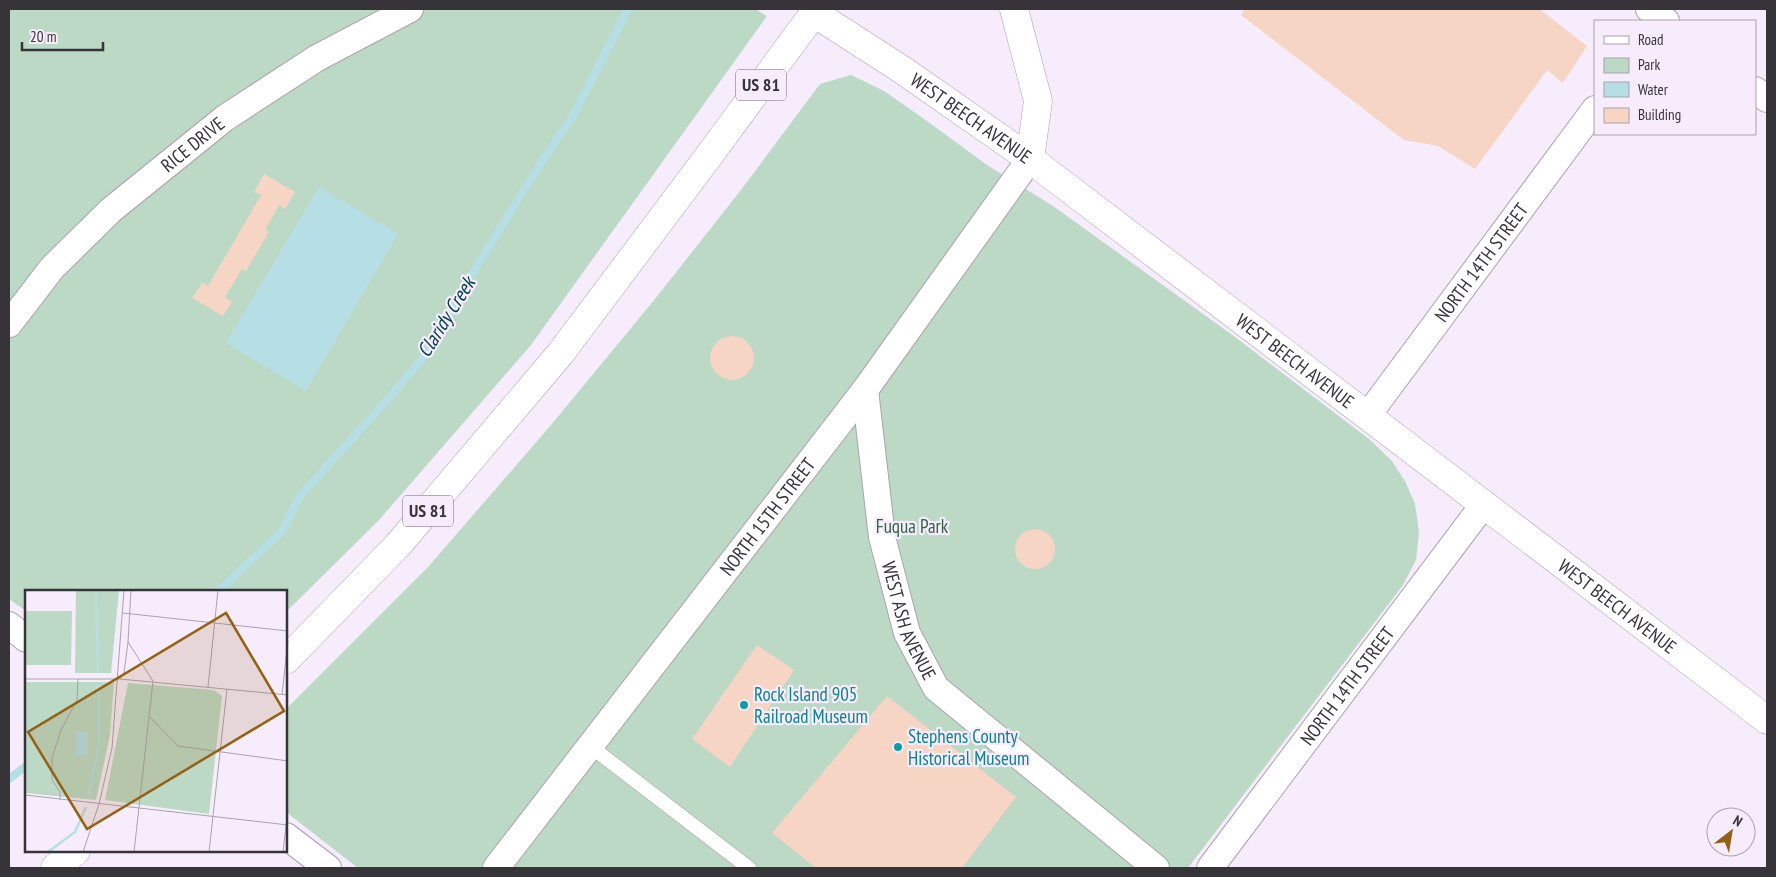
<svg xmlns="http://www.w3.org/2000/svg" width="1776" height="877" viewBox="0 0 1776 877" font-family="'PT Sans Narrow',sans-serif">
<rect width="100%" height="100%" fill="#f6ecfb"/>
<g fill="#bbd9c5">
<path d="M9,9H755L767,16L531,345L379,520L286,612V591H26V611L9,599Z"/>
<path d="M851,75L884,91L920,116L987,165L1053,206L1235,337L1369,439L1392,461L1406,483L1415,504L1419,532L1416,560L1403,585L1188,868H358L286,812V709L428,567L551,425L655,299L741,190L820,84Z"/>
</g>
<path fill="#b6dfe5" d="M319,187L398,234L306,391L226,343Z"/>
<g fill="none" stroke-linecap="round" stroke-linejoin="round">
<g stroke="#b6dfe5" stroke-width="8">
<path d="M219,591L282,531L300,496L388,399L422,359L445,323L469,279L535,172L574,114L628,9"/>
<path d="M9,779L26,766"/>
</g>
</g>
<g fill="#f6d5c4">
<path d="M1245,9H1539L1587,46L1563,83L1547,70L1475,169L1438,146L1404,140L1241,15Z"/>
<path d="M264,174L295,192L285,209L279,205L265,230L269,232L246,271L242,269L225,297L232,302L223,316L192,298L202,283L208,286L261,195L254,192Z"/>
<circle cx="732" cy="358" r="22"/>
<circle cx="1035" cy="549" r="20"/>
<path d="M757,645L794,670L730,767L692,739Z"/>
<path d="M887,696L1016,797L962,868H816L772,833Z"/>
</g>
<g fill="none" stroke-linecap="round" stroke-linejoin="round">
<g stroke="#aba2af" stroke-width="15">
<path id="service" d="M590,746L749,868"/>
</g>
<g stroke="#aba2af" stroke-width="28">
<g id="minor">
<path d="M1649,9L1666,21"/>
<path d="M1755,90L1767,99"/>
<path id="s1" d="M9,324L52,268L111,210L225,118L317,58L410,9"/>
<path id="s2" d="M865,390L882,537L907,633L936,688L1156,868"/>
<path id="s3" d="M1368,415L1595,109"/>
<path d="M9,625L26,639"/>
<path d="M286,836L328,868"/>
<path id="s4" d="M496,868L865,390L1030,159"/>
<path id="s5" d="M1210,868L1484,504"/>
</g>
</g>
<g stroke="#aba2af" stroke-width="29">
<g id="tertiary">
<path id="s6" d="M814,13L901,69L1030,159L1767,720"/>
</g>
</g>
<g stroke="#aba2af" stroke-width="29">
<g id="primary">
<path d="M1014,9L1038,101L1030,159"/>
<path d="M286,660L398,545L560,354L708,157L814,13V9"/>
<path d="M55,868L76,851"/>
</g>
</g>
<use href="#service" stroke="#fff" stroke-width="14"/>
<use href="#minor" stroke="#fff" stroke-width="26"/>
<use href="#tertiary" stroke="#fff" stroke-width="28"/>
<use href="#primary" stroke="#fff" stroke-width="28"/>
</g>
<g fill="#0f9aa8" stroke="#f6ecfb" stroke-width="2">
<circle cx="744" cy="705" r="5"/>
<circle cx="898" cy="747" r="5"/>
</g>
<g text-anchor="middle" stroke-width="4.5" stroke-linejoin="round" paint-order="stroke">
<g fill="#f6ecfb" stroke="#706b73" stroke-width="1">
<rect x="736" y="69.5" width="50" height="31" rx="4"/>
<rect x="403" y="495.5" width="50" height="31" rx="4"/>
</g>
<g font-size="18" font-weight="bold" fill="#373439">
<text x="761" y="91">US 81</text>
<text x="428" y="517">US 81</text>
</g>
<g font-size="19" fill="#373439" stroke="#f6ecfb">
<text dy="7" stroke="none"><textPath href="#s6" startOffset="189">WEST BEECH AVENUE</textPath></text>
<text dy="7" stroke="none"><textPath href="#s1" startOffset="258">RICE DRIVE</textPath></text>
<text dy="7" stroke="none"><textPath href="#s3" startOffset="190">NORTH 14TH STREET</textPath></text>
<text dy="7" stroke="none"><textPath href="#s6" startOffset="594">WEST BEECH AVENUE</textPath></text>
<text dy="7" stroke="none"><textPath href="#s4" startOffset="444">NORTH 15TH STREET</textPath></text>
<text dy="7" stroke="none"><textPath href="#s6" startOffset="999">WEST BEECH AVENUE</textPath></text>
<text dy="7" stroke="none"><textPath href="#s2" startOffset="236">WEST ASH AVENUE</textPath></text>
<text dy="7" stroke="none"><textPath href="#s5" startOffset="228">NORTH 14TH STREET</textPath></text>
</g>
<g font-size="19" fill="#326446" stroke="#f6ecfb">
<text x="912" y="533">Fuqua Park</text>
</g>
<g font-size="19" fill="#0d838f" stroke="#f6ecfb" text-anchor="start">
<text x="754" y="701">Rock Island 905<tspan x="754" dy="22">Railroad Museum</tspan></text>
<text x="908" y="743">Stephens County<tspan x="908" dy="22">Historical Museum</tspan></text>
</g>
<g font-size="20" font-style="italic" fill="#004048" stroke="#f6ecfb">
<text transform="translate(446 317) rotate(-58)" y="7">Claridy Creek</text>
</g>
</g>
<g transform="translate(25 590)">
<rect width="262" height="262" fill="#f6ecfb"/>
<path d="M51,0H94L86,83H50ZM0,21H47L46,75H0ZM0,92H89L85,145L71,210L0,203ZM103,93L189,100L197,106L184,224L80,210Z" fill="#bbd9c5"/>
<path d="M51,141H63V165H51Z" fill="#b6dfe5"/>
<path fill="none" stroke="#b6dfe5" stroke-width="2.5" d="M71,0L73,82M63,207L74,154L73,94M23,262L50,242L61,217"/>
<path fill="none" stroke="#aaa2ad" stroke-width="1" d="M98,23L263,41M103,52L128,91M0,89H95M95,89L263,105M95,89L99,83L103,52L106,0M183,97L193,0M257,105L263,50M125,127L153,156L263,171M0,205L263,235M35,210V202L27,190V168L36,140L52,110L53,89M58,262L74,214L87,158L99,0M109,262L128,91M184,262L202,99M258,262L263,219"/>
<path fill="#946113" fill-opacity="0.15" stroke="#946113" stroke-width="2.5" d="M201,23L259,121L62,239L3,142Z"/>
<rect width="262" height="262" fill="none" stroke="#373439" stroke-width="2.5"/>
</g>
<rect width="1776" height="877" fill="none" stroke="#373439" stroke-width="20"/>
<rect x="1594" y="20" width="162" height="115" fill="#f6ecfb" stroke="#aaa2ad"/>
<rect x="1604" y="36" width="25" height="8" fill="#ffffff" stroke="#aaa2ad"/>
<text x="1638" y="45" font-size="15" fill="#373439">Road</text>
<rect x="1604" y="58" width="25" height="15" fill="#bbd9c5" stroke="#aaa2ad"/>
<text x="1638" y="70" font-size="15" fill="#373439">Park</text>
<rect x="1604" y="82" width="25" height="15" fill="#b6dfe5" stroke="#aaa2ad"/>
<text x="1638" y="95" font-size="15" fill="#373439">Water</text>
<rect x="1604" y="108" width="25" height="15" fill="#f6d5c4" stroke="#aaa2ad"/>
<text x="1638" y="120" font-size="15" fill="#373439">Building</text>
<g transform="translate(1731 832) rotate(31)"><circle r="24" fill="#f6ecfb" stroke="#aaa2ad"/>
<path d="M0-4L9 19L0 12L-9 19Z" fill="#946113"/>
<text y="-8" font-size="14" font-weight="bold" text-anchor="middle" fill="#373439">N</text>
</g>
<path d="M22 42v8h81v-8" fill="none" stroke="#373439" stroke-width="2.5"/>
<text x="30" y="42" font-size="15" fill="#373439" stroke="#f6ecfb" stroke-width="4" paint-order="stroke">20 m</text>
</svg>
